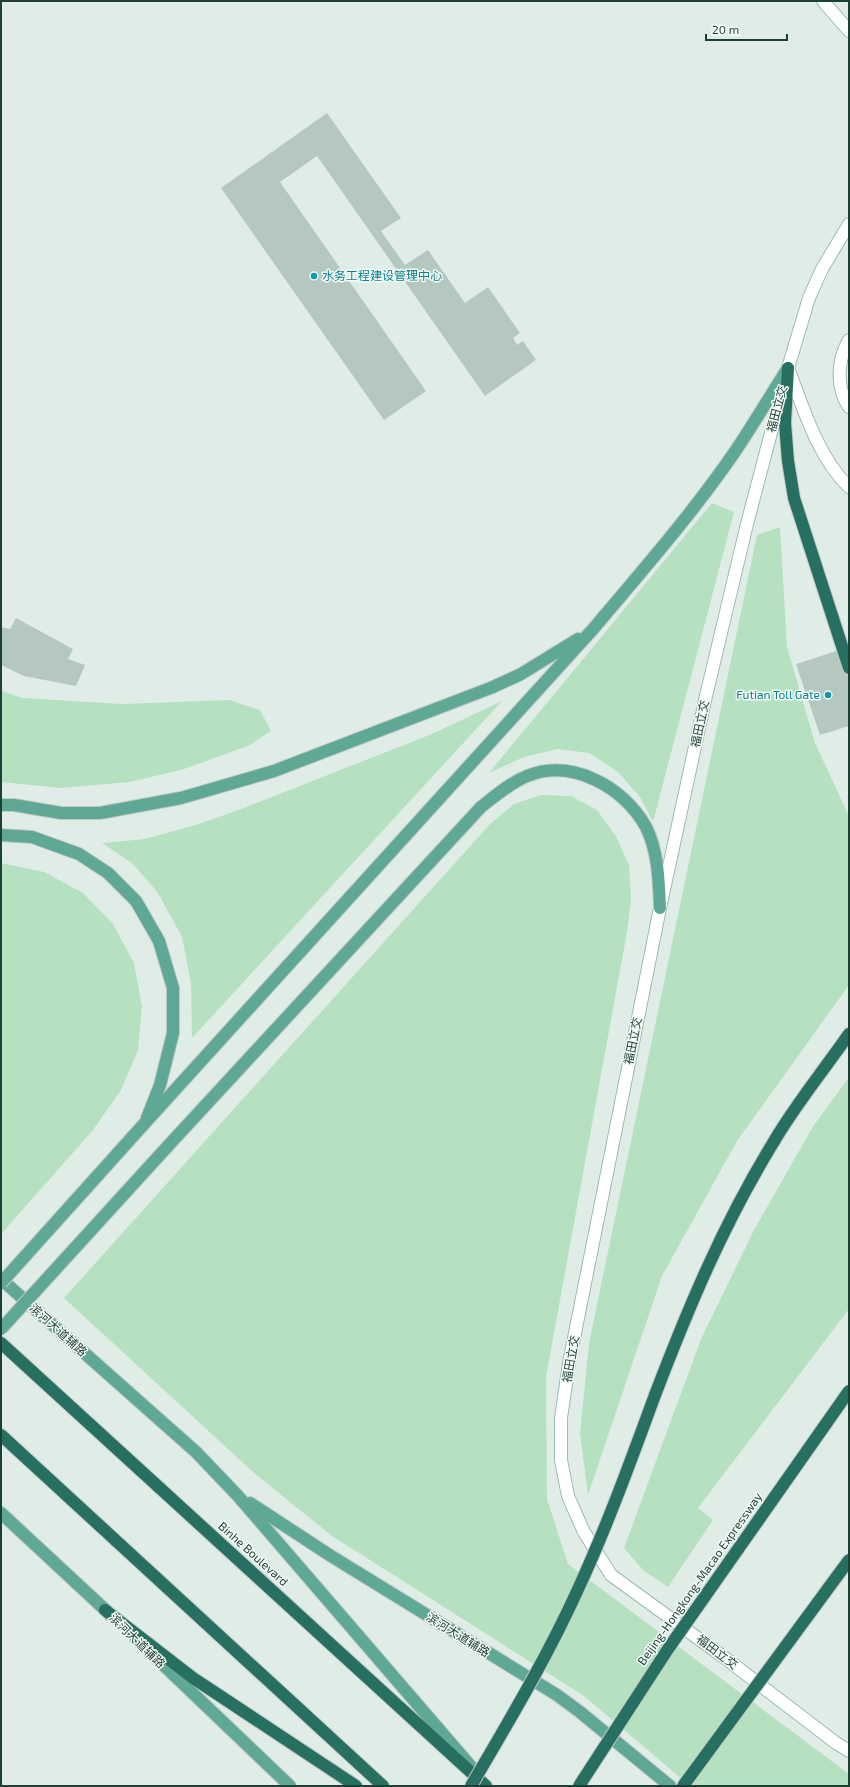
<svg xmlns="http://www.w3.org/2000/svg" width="850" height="1787" viewBox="0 0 850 1787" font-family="'Exo 2','Noto Sans SC',sans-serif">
<rect width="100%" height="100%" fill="#e0ede7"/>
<g fill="#b6e1c1">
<path d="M712,503L734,512L653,822L640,797L618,772L589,753L558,749L524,757L489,773Z"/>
<path d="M780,527L787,647L815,743L849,816V985L737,1141L662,1276L588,1495L580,1433L589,1343L757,535Z"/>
<path d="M1,691L23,698L122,704L229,700L260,710L271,731L248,746L184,769L130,782L61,788L1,782Z"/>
<path d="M502,701L192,1038L191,983L182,937L158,893L133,864L102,843L145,839L199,824L241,809L432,734Z"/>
<path d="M541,795L571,796L597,810L616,836L629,865L631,900L627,932L546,1377L547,1499L568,1564L849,1774V1786H690L584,1696L332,1536L254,1473L64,1298L490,824L514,804Z"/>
<path d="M1,863L44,872L83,893L113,924L134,963L142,1006L138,1050L121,1090L93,1130L2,1233Z"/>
<path d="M849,1077V1309L698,1508L713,1520L668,1587L644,1571L624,1548L701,1339L754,1230L812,1128Z"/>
</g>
<g fill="#b5c8c0">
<path d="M327,113L401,218L381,231L405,265L428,250L465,303L488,287L520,333L513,338L517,345L523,341L536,360L485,396L317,156L280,182L426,391L384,420L221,188Z"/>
<path d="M16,618L73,649L68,659L85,665L76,686L24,676L1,665V627L10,629Z"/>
<path d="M849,647V726L820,735L796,664Z"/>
</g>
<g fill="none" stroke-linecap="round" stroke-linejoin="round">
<g stroke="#a2b5ae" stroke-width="14">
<g id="lane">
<path d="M849,340C837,360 836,388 849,407"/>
<path d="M788,368C803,407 818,458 849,487"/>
</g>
</g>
<g stroke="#9dbaaf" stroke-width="14">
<g id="secondary">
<path d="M823,1L849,31"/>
<path d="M849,224L822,269L809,298L788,368L747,524L706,696L660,908L569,1363L561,1418V1460L568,1496L584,1532L611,1575L725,1658L836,1743L849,1751"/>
</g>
</g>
<g stroke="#c0c9c7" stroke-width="14">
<g id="primary">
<path d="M1,805H14L61,813H100L181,798L274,771L493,687L521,674L578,639"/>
<path d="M1,835L32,837L79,854L108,873L136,901L159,941L173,988V1033L160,1085L147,1118"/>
<path d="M144,1124L594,628C642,571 692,514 734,453C753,425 770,396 788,368"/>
<path d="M167,1147L481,807C495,796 510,783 527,776C572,758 624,787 646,827C658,851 659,881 660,908"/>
<path d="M1,1279L196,1452L238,1496L474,1770"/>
<path d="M250,1503L331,1556L557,1695L580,1712L670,1786"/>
<path d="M1,1513L113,1617"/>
<path d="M136,1639L290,1786"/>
</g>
</g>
<g stroke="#c0c9c7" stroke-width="14">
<g id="highway">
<path d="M788,368L785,423L788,461L794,498L849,668"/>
<path d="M1,1343L486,1786"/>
<path d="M655,1395C689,1306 723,1225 773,1143C795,1105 824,1070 849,1034"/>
<path d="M1,1435L383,1786"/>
<path d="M105,1610L193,1678L356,1786"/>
</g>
</g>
<use href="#lane" stroke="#fff" stroke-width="12"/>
<use href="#secondary" stroke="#fff" stroke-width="12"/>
<use href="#primary" stroke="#5fa895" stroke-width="12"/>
<use href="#highway" stroke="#276f60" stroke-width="12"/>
<g stroke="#c0c9c7" stroke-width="14" stroke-linecap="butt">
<g id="primary-bridge">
<path d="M1,1283L144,1124"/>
<path d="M1,1329L167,1147"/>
</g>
</g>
<g stroke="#c0c9c7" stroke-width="14" stroke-linecap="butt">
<g id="highway-bridge">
<path d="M471,1786C509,1721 548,1656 579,1587C608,1524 631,1460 655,1395"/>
<path d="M579,1786L668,1649L849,1391"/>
<path d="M683,1786L849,1560"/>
</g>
</g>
<use href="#primary-bridge" stroke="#5fa895" stroke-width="12"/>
<use href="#highway-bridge" stroke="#276f60" stroke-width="12"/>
</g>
<g fill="#0f9aa8" stroke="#f1f9f5" stroke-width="1.5">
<circle cx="314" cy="276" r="4"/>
<circle cx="828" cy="695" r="4"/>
</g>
<g text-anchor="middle" stroke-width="3" stroke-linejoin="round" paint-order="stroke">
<g font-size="12" fill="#0d838f" stroke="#f1f9f5" text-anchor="start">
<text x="322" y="280">水务工程建设管理中心</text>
<text x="820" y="699" text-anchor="end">Futian Toll Gate</text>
</g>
<g font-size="12" fill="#1e3f36" stroke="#f1f9f5">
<text transform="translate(777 409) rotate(-75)" y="4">福田立交</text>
<text transform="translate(700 724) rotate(-78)" y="4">福田立交</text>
<text transform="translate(633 1041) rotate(-79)" y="4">福田立交</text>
<text transform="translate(58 1330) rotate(42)" y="4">滨河大道辅路</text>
<text transform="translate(571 1359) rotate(-80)" y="4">福田立交</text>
<text transform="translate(253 1554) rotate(42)" y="4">Binhe Boulevard</text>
<text transform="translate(700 1579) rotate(-55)" y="4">Beijing-Hongkong-Macao Expressway</text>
<text transform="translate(458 1635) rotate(32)" y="4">滨河大道辅路</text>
<text transform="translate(137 1641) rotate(44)" y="4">滨河大道辅路</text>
<text transform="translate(717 1652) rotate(37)" y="4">福田立交</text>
</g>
</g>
<rect width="850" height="1787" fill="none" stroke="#1e3f36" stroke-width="4"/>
<path d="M706 34v6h81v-6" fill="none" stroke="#1e3f36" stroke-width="2"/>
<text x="712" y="34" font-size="12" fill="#1e3f36" stroke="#f1f9f5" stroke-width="3" paint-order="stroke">20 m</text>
</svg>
